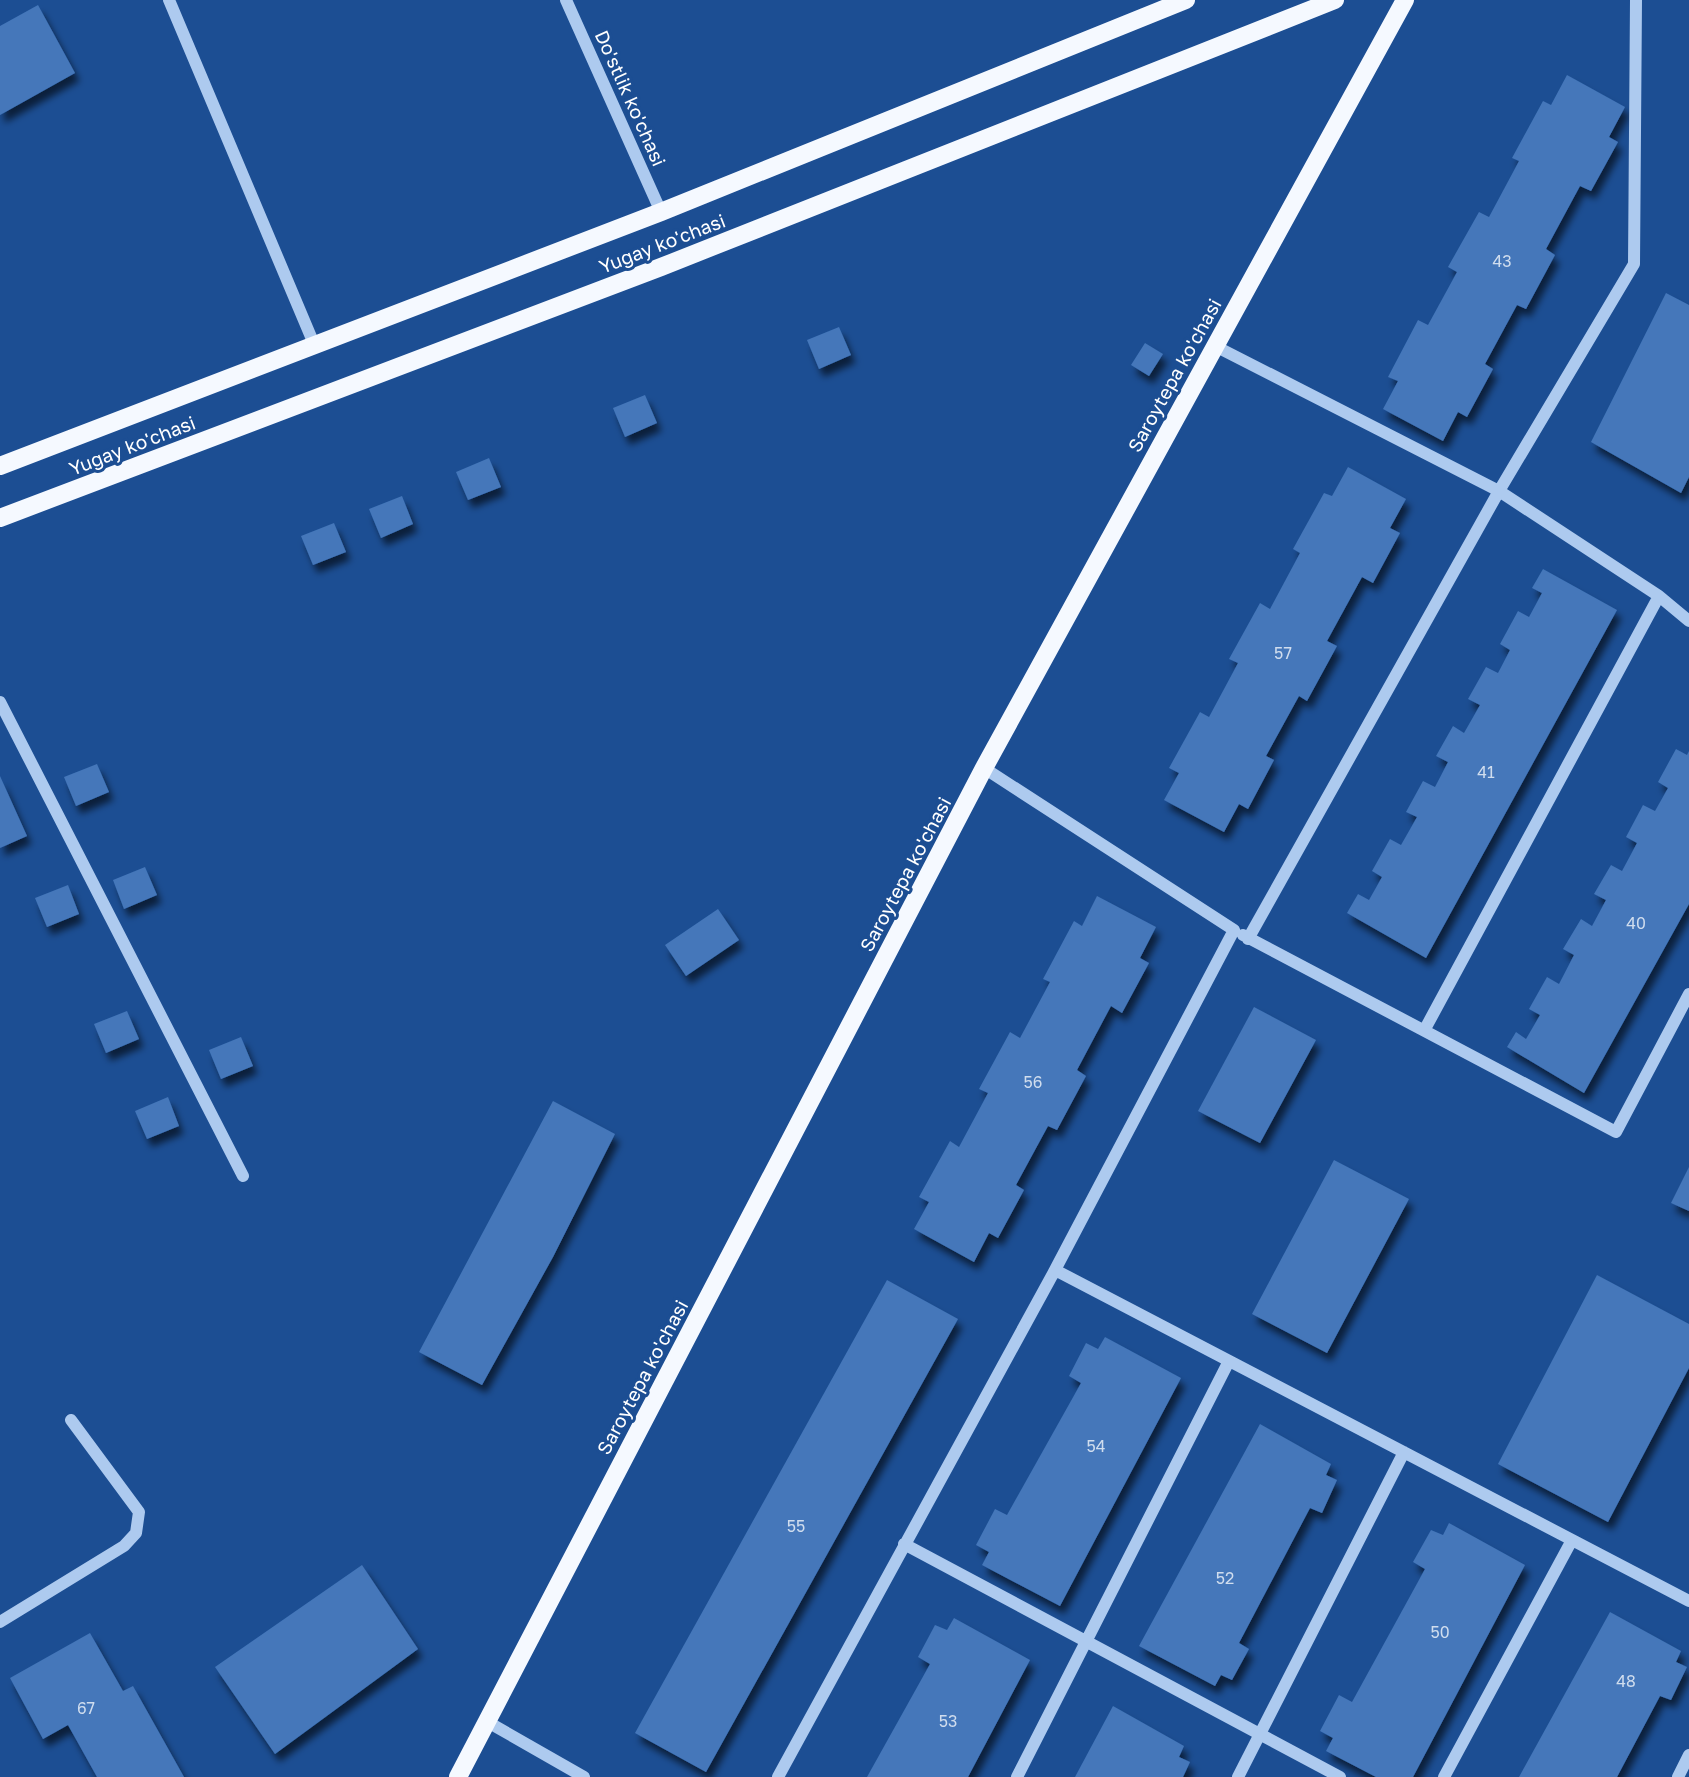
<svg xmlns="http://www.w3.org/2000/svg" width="1689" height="1777" font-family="'Golos Text',sans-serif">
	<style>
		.building { fill: #4477ba; filter: url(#shadow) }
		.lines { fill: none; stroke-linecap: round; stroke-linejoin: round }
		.minor { stroke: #adcaef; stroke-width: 12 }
		.major { stroke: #f5f9ff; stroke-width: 18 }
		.labels { text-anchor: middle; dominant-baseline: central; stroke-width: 6; stroke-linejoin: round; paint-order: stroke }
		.number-label { font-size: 16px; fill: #d0ddee }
		.street-label { font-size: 19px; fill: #fff; stroke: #1c4e93 }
	</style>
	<defs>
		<filter id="shadow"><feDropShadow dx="4.5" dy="8" stdDeviation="3.5" flood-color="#0009"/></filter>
	</defs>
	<rect width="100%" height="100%" fill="#1c4e93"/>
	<!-- building -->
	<path class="building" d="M38,5L75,73L0,115V26Z
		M1567,75L1625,107L1609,137L1618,142L1591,191L1580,186L1546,249L1555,255L1526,309L1517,305L1485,364L1493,369L1467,417L1458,412L1443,441L1383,409L1398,381L1388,377L1418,320L1428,325L1457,272L1448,267L1479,212L1489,217L1519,161L1512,158L1543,101L1551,105Z
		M1666,293L1689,305V477L1681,493L1591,442Z
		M839,327L851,355L819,369L807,340Z
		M1145,343L1163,354L1149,376L1131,365Z
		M645,395L657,423L625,437L613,408Z
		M489,458L501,487L468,500L456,472Z
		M1348,467L1406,499L1390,528L1400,533L1373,583L1362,577L1327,641L1337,646L1307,701L1299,696L1266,756L1274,760L1248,809L1239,804L1224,832L1164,800L1179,773L1169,768L1200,712L1209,717L1238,663L1229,659L1260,603L1270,609L1300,553L1293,549L1324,493L1332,496Z
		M402,496L413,524L381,538L369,509Z
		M334,523L346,552L313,565L301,536Z
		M1543,569L1617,610L1426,958L1347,913L1358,894L1369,900L1382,877L1372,871L1390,839L1401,845L1417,817L1406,812L1423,781L1435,787L1448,762L1436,756L1453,726L1464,733L1480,705L1468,699L1486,667L1498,673L1510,650L1500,644L1518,611L1529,617L1542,593L1532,588Z
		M1676,749L1687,755L1689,751V904L1584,1093L1507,1047L1516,1032L1526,1039L1540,1015L1529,1009L1547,977L1559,984L1574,955L1563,949L1581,919L1592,926L1606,900L1594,894L1611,865L1622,871L1637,843L1626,837L1643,805L1655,811L1668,788L1658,782Z
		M97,764L109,792L76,806L64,777Z
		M0,776L27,836L0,848Z
		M145,867L157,895L124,909L113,880Z
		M68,885L79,914L47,927L35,898Z
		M1097,896L1156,927L1140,958L1149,963L1122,1013L1111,1006L1077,1070L1086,1076L1057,1130L1048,1126L1016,1185L1024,1190L998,1238L989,1233L974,1262L914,1229L929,1202L919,1197L950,1141L959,1147L988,1093L979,1089L1010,1032L1020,1038L1050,982L1043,979L1074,921L1082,926Z
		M718,909L739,940L686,976L665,945Z
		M1254,1007L1316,1040L1260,1143L1198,1111Z
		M127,1011L139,1039L106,1053L94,1024Z
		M241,1037L253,1066L221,1079L209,1050Z
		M168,1097L179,1126L147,1139L135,1111Z
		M553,1101L615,1134L553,1257L482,1385L419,1352Z
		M1334,1160L1409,1199L1327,1353L1252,1314Z
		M1689,1167V1211L1671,1203Z
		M1597,1275L1689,1324V1368L1608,1522L1498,1464Z
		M887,1280L958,1319L706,1772L635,1733Z
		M1105,1337L1181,1378L1060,1606L982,1565L989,1552L976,1545L995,1509L1007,1515L1081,1383L1069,1376L1086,1343L1098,1349Z
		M1260,1424L1331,1464L1326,1475L1337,1480L1322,1513L1310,1508L1239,1643L1249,1649L1232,1680L1221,1675L1215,1686L1139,1646Z
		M1449,1523L1525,1565L1413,1777H1376L1326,1751L1333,1738L1320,1731L1339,1695L1352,1702L1425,1569L1413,1562L1431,1530L1443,1535Z
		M362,1565L418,1649L275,1754L215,1667Z
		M1610,1612L1681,1651L1676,1662L1687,1667L1671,1700L1660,1696L1617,1777H1519Z
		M954,1618L1030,1660L968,1777H867L930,1664L918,1657L935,1625L947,1630Z
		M90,1633L123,1691L133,1686L184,1777H97L68,1725L43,1739L10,1678Z
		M1113,1706L1184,1746L1179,1757L1190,1762L1183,1777H1075Z"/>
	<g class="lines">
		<!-- minor -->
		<path class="minor" d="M169,0L314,344
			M566,0L661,212
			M1636,0L1634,264L1499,491L1659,596L1689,621
			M1213,345L1499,491L1248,939
			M0,702L243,1176
			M1243,935L1616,1132L1689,994
			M1425,1029L1659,596
			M1055,1270L1689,1601
			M904,1544L1340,1777
			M0,1622L124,1546L136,1533L139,1512L71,1420
			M486,1721L584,1777
			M778,1777L1055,1270L1234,930L984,768
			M1017,1777L1229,1361
			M1238,1777L1404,1452
			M1444,1777L1572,1540
			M1678,1777L1689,1755"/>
		<!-- major -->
		<path class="major" d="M0,466L661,212L1186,0
			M0,518L661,267L1335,0
			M458,1777L984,768L1405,0"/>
	</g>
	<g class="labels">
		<!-- number labels -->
		<g class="number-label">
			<text x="1502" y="261">43</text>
			<text x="1283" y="653">57</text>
			<text x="1486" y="772">41</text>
			<text x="1636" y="923">40</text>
			<text x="1033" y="1082">56</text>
			<text x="1096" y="1446">54</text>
			<text x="796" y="1526">55</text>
			<text x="1225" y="1578">52</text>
			<text x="1440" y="1632">50</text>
			<text x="1626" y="1681">48</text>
			<text x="86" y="1708">67</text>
			<text x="948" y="1721">53</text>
		</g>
		<!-- street labels -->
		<g class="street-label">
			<text transform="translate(631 98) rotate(66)">Do'stlik ko'chasi</text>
			<text transform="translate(662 243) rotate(-21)">Yugay ko'chasi</text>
			<text transform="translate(1174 375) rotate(-61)">Saroytepa ko'chasi</text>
			<text transform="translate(132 445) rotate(-21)">Yugay ko'chasi</text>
			<text transform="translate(905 874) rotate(-62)">Saroytepa ko'chasi</text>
			<text transform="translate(642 1377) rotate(-62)">Saroytepa ko'chasi</text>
		</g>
	</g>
</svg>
